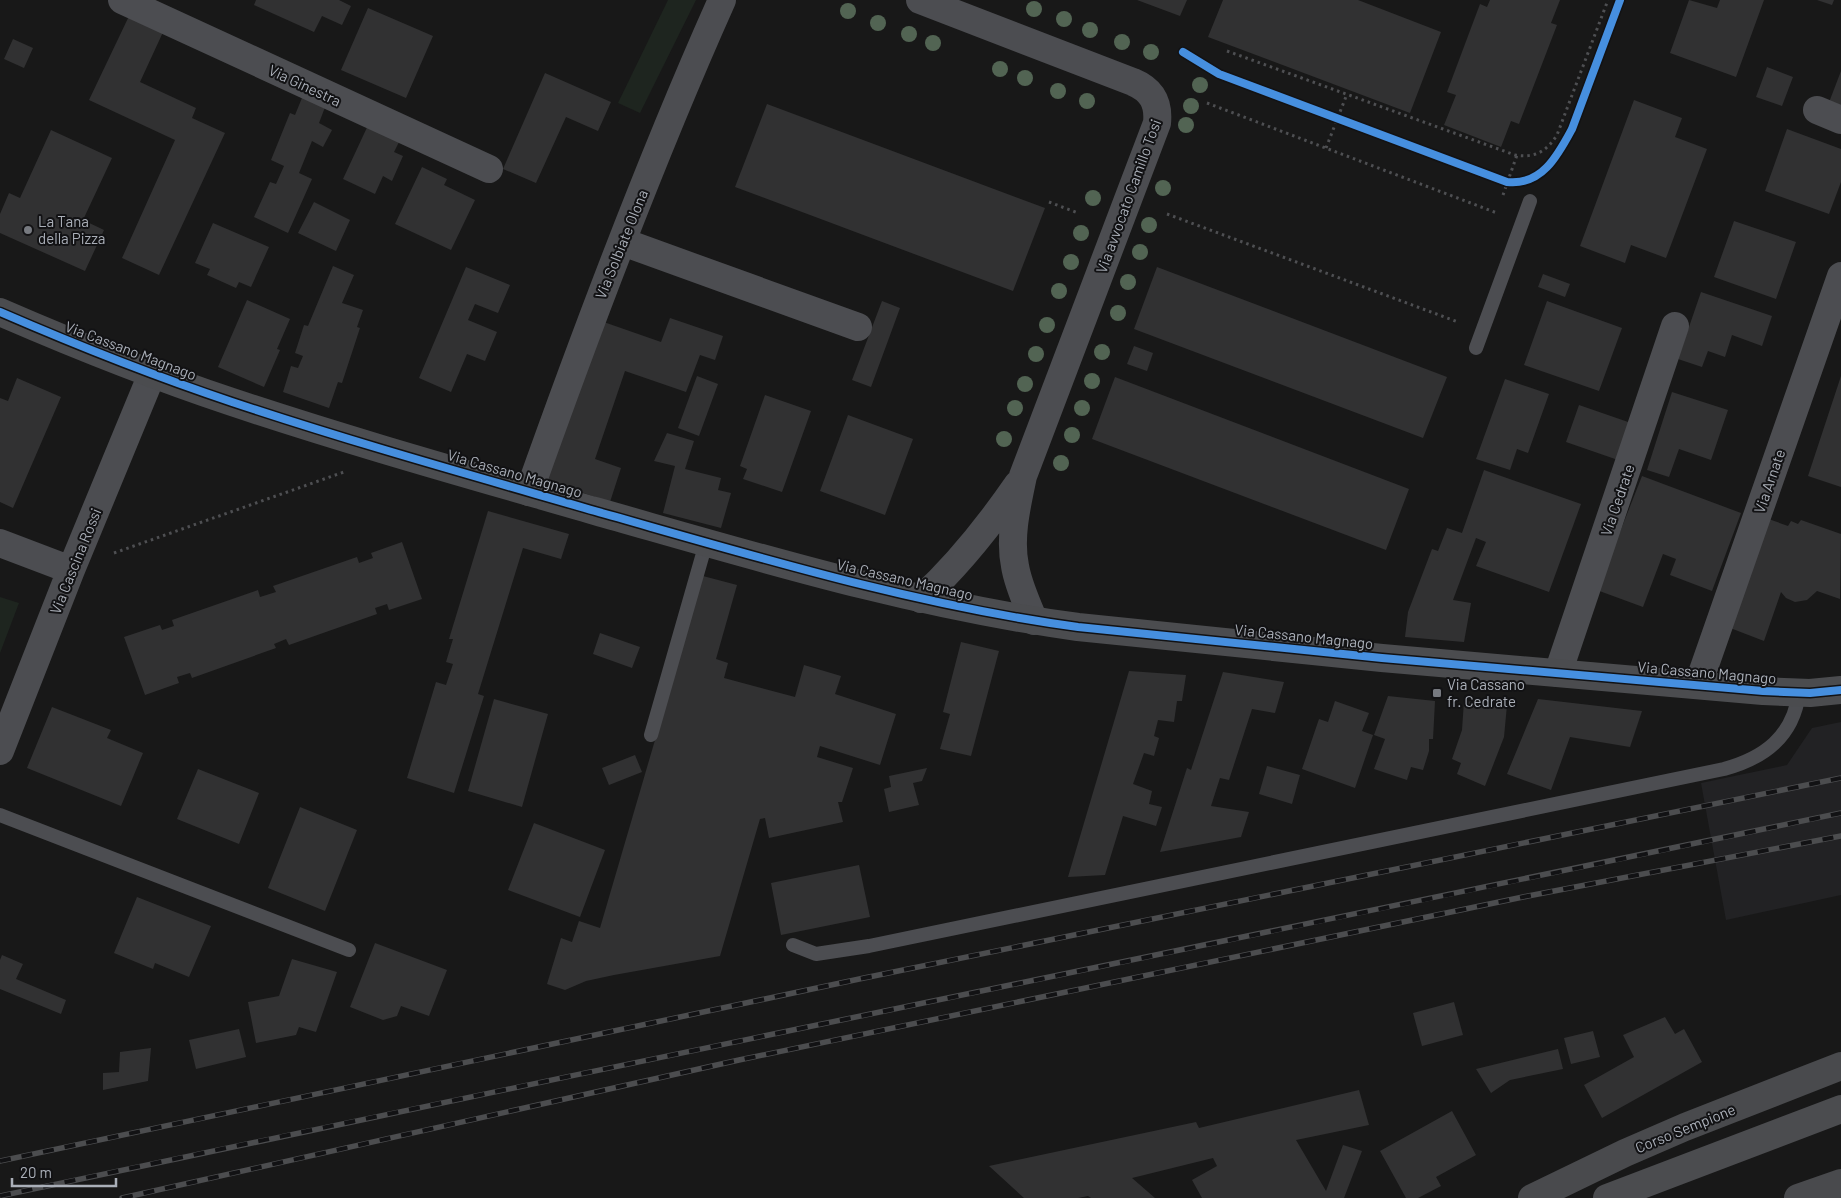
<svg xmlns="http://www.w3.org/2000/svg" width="1841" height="1198" font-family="Barlow,sans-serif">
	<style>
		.built { fill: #222224 }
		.green { fill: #1e251f }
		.building { fill: #313132 }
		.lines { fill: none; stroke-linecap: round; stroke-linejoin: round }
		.path { stroke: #4e4f52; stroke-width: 3; stroke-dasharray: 2.5 4; stroke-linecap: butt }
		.lane { stroke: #4c4d51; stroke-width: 14 }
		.street { stroke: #4c4d51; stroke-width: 28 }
		.secondary { stroke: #4b4c4f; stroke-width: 28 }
		.primary { stroke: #494a4d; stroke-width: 28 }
		.rail-casing { stroke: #4c4d4f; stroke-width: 5.5 }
		.rail { stroke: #121214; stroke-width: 4; stroke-dasharray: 11; stroke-linecap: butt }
		.cycleway-casing { stroke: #121214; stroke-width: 11 }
		.cycleway { stroke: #468fdf; stroke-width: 8 }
		.tree { fill: #526453 }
		.poi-dot { fill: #777a80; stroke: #121214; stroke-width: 2 }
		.labels { text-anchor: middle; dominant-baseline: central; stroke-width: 4; stroke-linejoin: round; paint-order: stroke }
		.street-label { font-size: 15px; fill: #aaafb8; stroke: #121214 }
		.poi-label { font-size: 15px; fill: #aaafb8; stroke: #121214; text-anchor: start }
	</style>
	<rect width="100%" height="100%" fill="#181818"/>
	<!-- built -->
	<path class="built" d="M1841,722V895L1726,920L1701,783L1787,765L1812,728Z"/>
	<!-- green -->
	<path class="green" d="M668,0H696L640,113L618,103Z
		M0,597L19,603L0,653Z"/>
	<!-- building -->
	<path class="building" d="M256,0H339L351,6L342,25L322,16L314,32L254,5Z
		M1137,0H1187L1180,16Z
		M1223,0H1358L1441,32L1410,113L1208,37Z
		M1490,0H1560L1551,23L1557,25L1519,124L1511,121L1501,147L1444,125L1456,95L1447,92L1480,4L1487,7Z
		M1689,0L1717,8L1720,0H1764L1736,77L1670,53Z
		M1817,0H1834L1832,5Z
		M368,8L433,36L406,98L341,70Z
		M130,14L164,30L140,82L196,108L192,118L225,133L159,275L122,258L175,140L89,100Z
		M13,39L33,48L24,68L4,59Z
		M1767,67L1793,77L1782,106L1756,97Z
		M1841,71V111L1828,105Z
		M545,73L611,102L598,131L566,117L536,183L503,169Z
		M304,93L327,102L319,123L332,130L323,147L312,141L299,173L312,179L288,233L254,217L270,182L276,184L284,166L271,160L290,113L295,115Z
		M1634,100L1682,118L1675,137L1707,149L1666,258L1631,245L1625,263L1580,246Z
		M767,104L1045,208L1013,291L735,187Z
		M370,121L402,136L394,152L403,156L392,181L383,176L375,194L343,179Z
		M1787,129L1841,149V182L1829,214L1765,191Z
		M51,130L112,158L83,220L104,230L85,271L0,233V214L9,193L20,198Z
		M422,167L447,179L444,185L475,200L451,250L395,224Z
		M314,202L350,220L336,251L298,233Z
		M1734,221L1796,242L1776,299L1714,277Z
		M213,223L269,247L251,287L239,282L236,288L207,275L210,269L195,263Z
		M333,266L354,275L342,303L363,310L357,327L360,328L342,383L338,382L329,408L283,392L291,366L298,368L303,356L295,353L304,325L308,326Z
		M466,267L510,285L498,313L475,304L468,320L497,332L485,361L467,354L451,392L419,378Z
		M1157,267L1447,377L1423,438L1134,329Z
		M1543,274L1570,284L1565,297L1538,287Z
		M1701,292L1772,316L1762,346L1732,335L1725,357L1708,351L1702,367L1678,359Z
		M247,300L290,319L277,349L280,350L264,387L218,367Z
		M882,301L900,308L871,387L852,380Z
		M1547,301L1622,328L1599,391L1524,365Z
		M670,318L723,336L715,360L700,355L686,392L625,371L595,459L621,468L610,502L542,479L598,320L661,342Z
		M1134,346L1153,353L1147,371L1127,364Z
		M697,376L718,384L699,436L678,428Z
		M1841,376V487L1808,476Z
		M1115,377L1409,489L1386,550L1092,439Z
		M17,378L61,397L13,508L0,502V398L8,401Z
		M1505,379L1549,394L1528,453L1517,449L1510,470L1476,459Z
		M1672,392L1728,410L1711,460L1679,449L1669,477L1647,470Z
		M765,395L811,411L782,492L743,479L747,469L740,466Z
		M1579,405L1631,423L1618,460L1566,442Z
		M848,415L913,439L885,515L820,491Z
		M667,433L694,441L685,469L721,478L718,490L731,493L721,528L663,513L675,466L654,461Z
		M1484,470L1581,504L1549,592L1476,566L1486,542L1476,538L1453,600L1471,603L1464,642L1405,637L1408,612L1432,549L1438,551L1447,528L1462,533Z
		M1642,476L1741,513L1712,591L1670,575L1676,559L1663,554L1643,607L1594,589L1617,530L1620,532Z
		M488,511L569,534L561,559L523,548L478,694L484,696L454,793L407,778L436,682L446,685L453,664L446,662L453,639H449Z
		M1763,517L1788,526L1791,521L1798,524L1801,520L1841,534L1840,599L1817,591L1807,600L1795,602L1786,598L1781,592L1764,641L1725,626Z
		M402,542L422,599L389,610L387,604L375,608L377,614L289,645L286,639L274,644L276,648L192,678L190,673L177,677L179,683L145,695L124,637L160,625L162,630L174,626L172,620L258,590L260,597L276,592L273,586L357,557L359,563L373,558L371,553Z
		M703,576L737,585L716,659L728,663L724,678L795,697L804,665L841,676L835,694L896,714L880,765L820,746L817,757L853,768L842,802H838L843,822L769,838L765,818L760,819L720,956L614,975L586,981L565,990L547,984L561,938L572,942L579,921L600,928Z
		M600,633L640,647L632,668L593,654Z
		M961,642L999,651L971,756L940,749L950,714L943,712Z
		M1129,671L1186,675L1182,701H1177L1174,722L1158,720L1154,736L1159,738L1154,756L1144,753L1133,784L1152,791L1149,804L1162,807L1156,826L1123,816L1105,875L1068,877Z
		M1223,672L1284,682L1275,713L1252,709L1229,780L1220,778L1211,806L1249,812L1241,837L1160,852L1187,768L1191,770Z
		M1388,696L1435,701L1433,739H1429V751L1423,770L1411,767L1407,780L1374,769L1385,739L1374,735Z
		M494,699L548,714L522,807L468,791Z
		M1538,699L1642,711L1630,747L1570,737L1551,790L1507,774Z
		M1335,701L1369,713L1362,731L1373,735L1355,788L1302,769L1319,719L1328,722Z
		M1464,701L1507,705L1504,737L1485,786L1457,774L1461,763L1452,759L1462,730Z
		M52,707L111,730L107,738L143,753L121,806L27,768Z
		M635,755L642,772L609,785L602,768Z
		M1267,766L1300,775L1292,804L1259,794Z
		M927,768L922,781L913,783L919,805L889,812L884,789L891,787L889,776Z
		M198,769L259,793L239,844L177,819Z
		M300,807L357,830L325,911L268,888Z
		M534,823L605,850L580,917L508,890Z
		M859,865L870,917L781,935L771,883Z
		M137,897L211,926L189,977L155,963L153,969L114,953Z
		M375,943L447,970L429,1016L401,1006L397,1016L383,1020L350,1007Z
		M2,955L23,964L16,979L66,1000L61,1014L0,989V960Z
		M292,959L337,972L316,1032L299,1027L296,1035L256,1043L248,1002L279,996Z
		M1454,1002L1463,1035L1422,1046L1413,1013Z
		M1665,1017L1675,1034L1684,1029L1702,1062L1602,1118L1584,1085L1634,1057L1623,1035Z
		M239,1029L246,1057L196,1069L189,1040Z
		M1593,1031L1600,1057L1571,1064L1564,1038Z
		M151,1048L148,1081L103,1090V1073L119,1072L120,1052Z
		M1558,1049L1563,1069L1510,1080L1491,1093L1476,1069Z
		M1359,1090L1369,1125L1296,1140L1326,1191L1343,1145L1362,1151L1344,1198H1202L1192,1180L1217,1166L1213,1158L1132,1178L1155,1198H1091L1088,1196L1078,1198H1024L989,1166L1196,1122L1199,1128Z
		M1452,1111L1476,1155L1436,1177L1441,1186L1418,1198H1406L1380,1151Z"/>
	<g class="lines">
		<!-- path -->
		<path class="path" d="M1227,51L1515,155C1535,158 1546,152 1557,135L1608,0
			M1207,103L1497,213
			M1326,148L1347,94
			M1503,195L1517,155
			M1049,202L1078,213
			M1167,214L1458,322
			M114,553L344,472"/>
		<!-- lane -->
		<path class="lane" d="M1476,348L1530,201
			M651,735L706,543
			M0,815L349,950
			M793,945L816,954L869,946L1724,769C1764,758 1793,737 1799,693"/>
		<!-- street -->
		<path class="street" d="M122,0L489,169
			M920,0L1133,82C1152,90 1159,103 1157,123L1023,476C1017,505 1009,537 1015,566C1018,585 1027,603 1034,621
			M1817,110L1841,120
			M623,242L858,327
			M529,492C588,326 650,161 722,0
			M0,543L71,570
			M921,599C958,565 989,526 1018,484
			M1558,673L1675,326
			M1698,685L1841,276
			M0,751L71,570L152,374"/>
		<!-- secondary -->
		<path class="secondary" d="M0,312C76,345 154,376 232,402C352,442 474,476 595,511C754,556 914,605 1078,627L1382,658L1763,691L1810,693L1841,690
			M1607,1198L1841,1109"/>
		<!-- primary -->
		<path class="primary" d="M1532,1198L1625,1153L1685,1127L1841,1066
			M1798,1198L1841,1183"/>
		<!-- rail casing -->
		<g class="rail-casing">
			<path id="rail" d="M0,1161L864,978L1841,778
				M0,1196C613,1065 1228,942 1841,813
				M122,1198L739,1060L1528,896L1841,836"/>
		</g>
		<!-- rail -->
		<use href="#rail" class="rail"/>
		<!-- cycleway casing -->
		<g class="cycleway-casing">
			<path id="cycleway" d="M1183,52L1219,74L1507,182C1542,186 1558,155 1572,129L1620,0
				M0,312C76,345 154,376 232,402C352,442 474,476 595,511C754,556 914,605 1078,627L1382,658L1763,691L1810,693L1841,690"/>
		</g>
		<!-- cycleway -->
		<use href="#cycleway" class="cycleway"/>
	</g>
	<!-- trees -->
	<g class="tree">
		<circle cx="1034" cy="9" r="8"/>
		<circle cx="848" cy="11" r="8"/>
		<circle cx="1064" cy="19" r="8"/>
		<circle cx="878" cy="23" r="8"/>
		<circle cx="1090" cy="30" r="8"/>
		<circle cx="909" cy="34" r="8"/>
		<circle cx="1122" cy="42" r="8"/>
		<circle cx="933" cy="43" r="8"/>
		<circle cx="1151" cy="52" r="8"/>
		<circle cx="1000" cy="69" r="8"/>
		<circle cx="1025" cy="78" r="8"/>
		<circle cx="1200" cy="85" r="8"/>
		<circle cx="1058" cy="91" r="8"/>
		<circle cx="1087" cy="101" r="8"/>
		<circle cx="1191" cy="106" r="8"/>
		<circle cx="1186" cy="125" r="8"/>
		<circle cx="1163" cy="188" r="8"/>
		<circle cx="1093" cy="198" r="8"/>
		<circle cx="1149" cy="225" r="8"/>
		<circle cx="1081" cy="233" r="8"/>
		<circle cx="1140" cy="252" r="8"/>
		<circle cx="1071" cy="262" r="8"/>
		<circle cx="1128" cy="282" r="8"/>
		<circle cx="1059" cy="291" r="8"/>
		<circle cx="1118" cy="313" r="8"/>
		<circle cx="1047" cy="325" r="8"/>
		<circle cx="1102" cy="352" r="8"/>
		<circle cx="1036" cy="354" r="8"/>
		<circle cx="1092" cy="381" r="8"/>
		<circle cx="1025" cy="384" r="8"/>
		<circle cx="1015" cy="408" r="8"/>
		<circle cx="1082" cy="408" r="8"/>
		<circle cx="1072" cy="435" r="8"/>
		<circle cx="1004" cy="439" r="8"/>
		<circle cx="1061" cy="463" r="8"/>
	</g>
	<!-- markers -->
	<g class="poi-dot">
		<circle cx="28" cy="230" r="5"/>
		<rect x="1432" y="688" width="10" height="10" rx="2.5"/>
	</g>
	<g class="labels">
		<!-- street labels -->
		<g class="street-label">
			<text transform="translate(305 85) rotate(25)">Via Ginestra</text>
			<text transform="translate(1128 196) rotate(-70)">Via avvocato Camillo Tosi</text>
			<text transform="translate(621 244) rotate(-68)">Via Solbiate Olona</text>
			<text transform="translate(131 350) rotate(21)">Via Cassano Magnago</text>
			<text transform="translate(515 473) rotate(16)">Via Cassano Magnago</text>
			<text transform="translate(1769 481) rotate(-71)">Via Arnate</text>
			<text transform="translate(1617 500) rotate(-71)">Via Cedrate</text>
			<text transform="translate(75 561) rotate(-68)">Via Cascina Rossi</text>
			<text transform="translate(905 579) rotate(13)">Via Cassano Magnago</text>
			<text transform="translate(1304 636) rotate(6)">Via Cassano Magnago</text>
			<text transform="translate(1707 672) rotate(5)">Via Cassano Magnago</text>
			<text transform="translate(1685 1128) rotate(-22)">Corso Sempione</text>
		</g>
		<!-- poi labels -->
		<g class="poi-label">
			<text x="38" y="221">La Tana<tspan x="38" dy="17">della Pizza</tspan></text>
			<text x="1447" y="684">Via Cassano<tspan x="1447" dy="17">fr. Cedrate</tspan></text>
		</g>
	</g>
	<!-- scale -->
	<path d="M12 1178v8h104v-8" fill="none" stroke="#aaafb8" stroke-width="2.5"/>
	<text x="20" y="1178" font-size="15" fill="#aaafb8" stroke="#121214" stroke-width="4" paint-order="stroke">20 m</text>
</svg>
